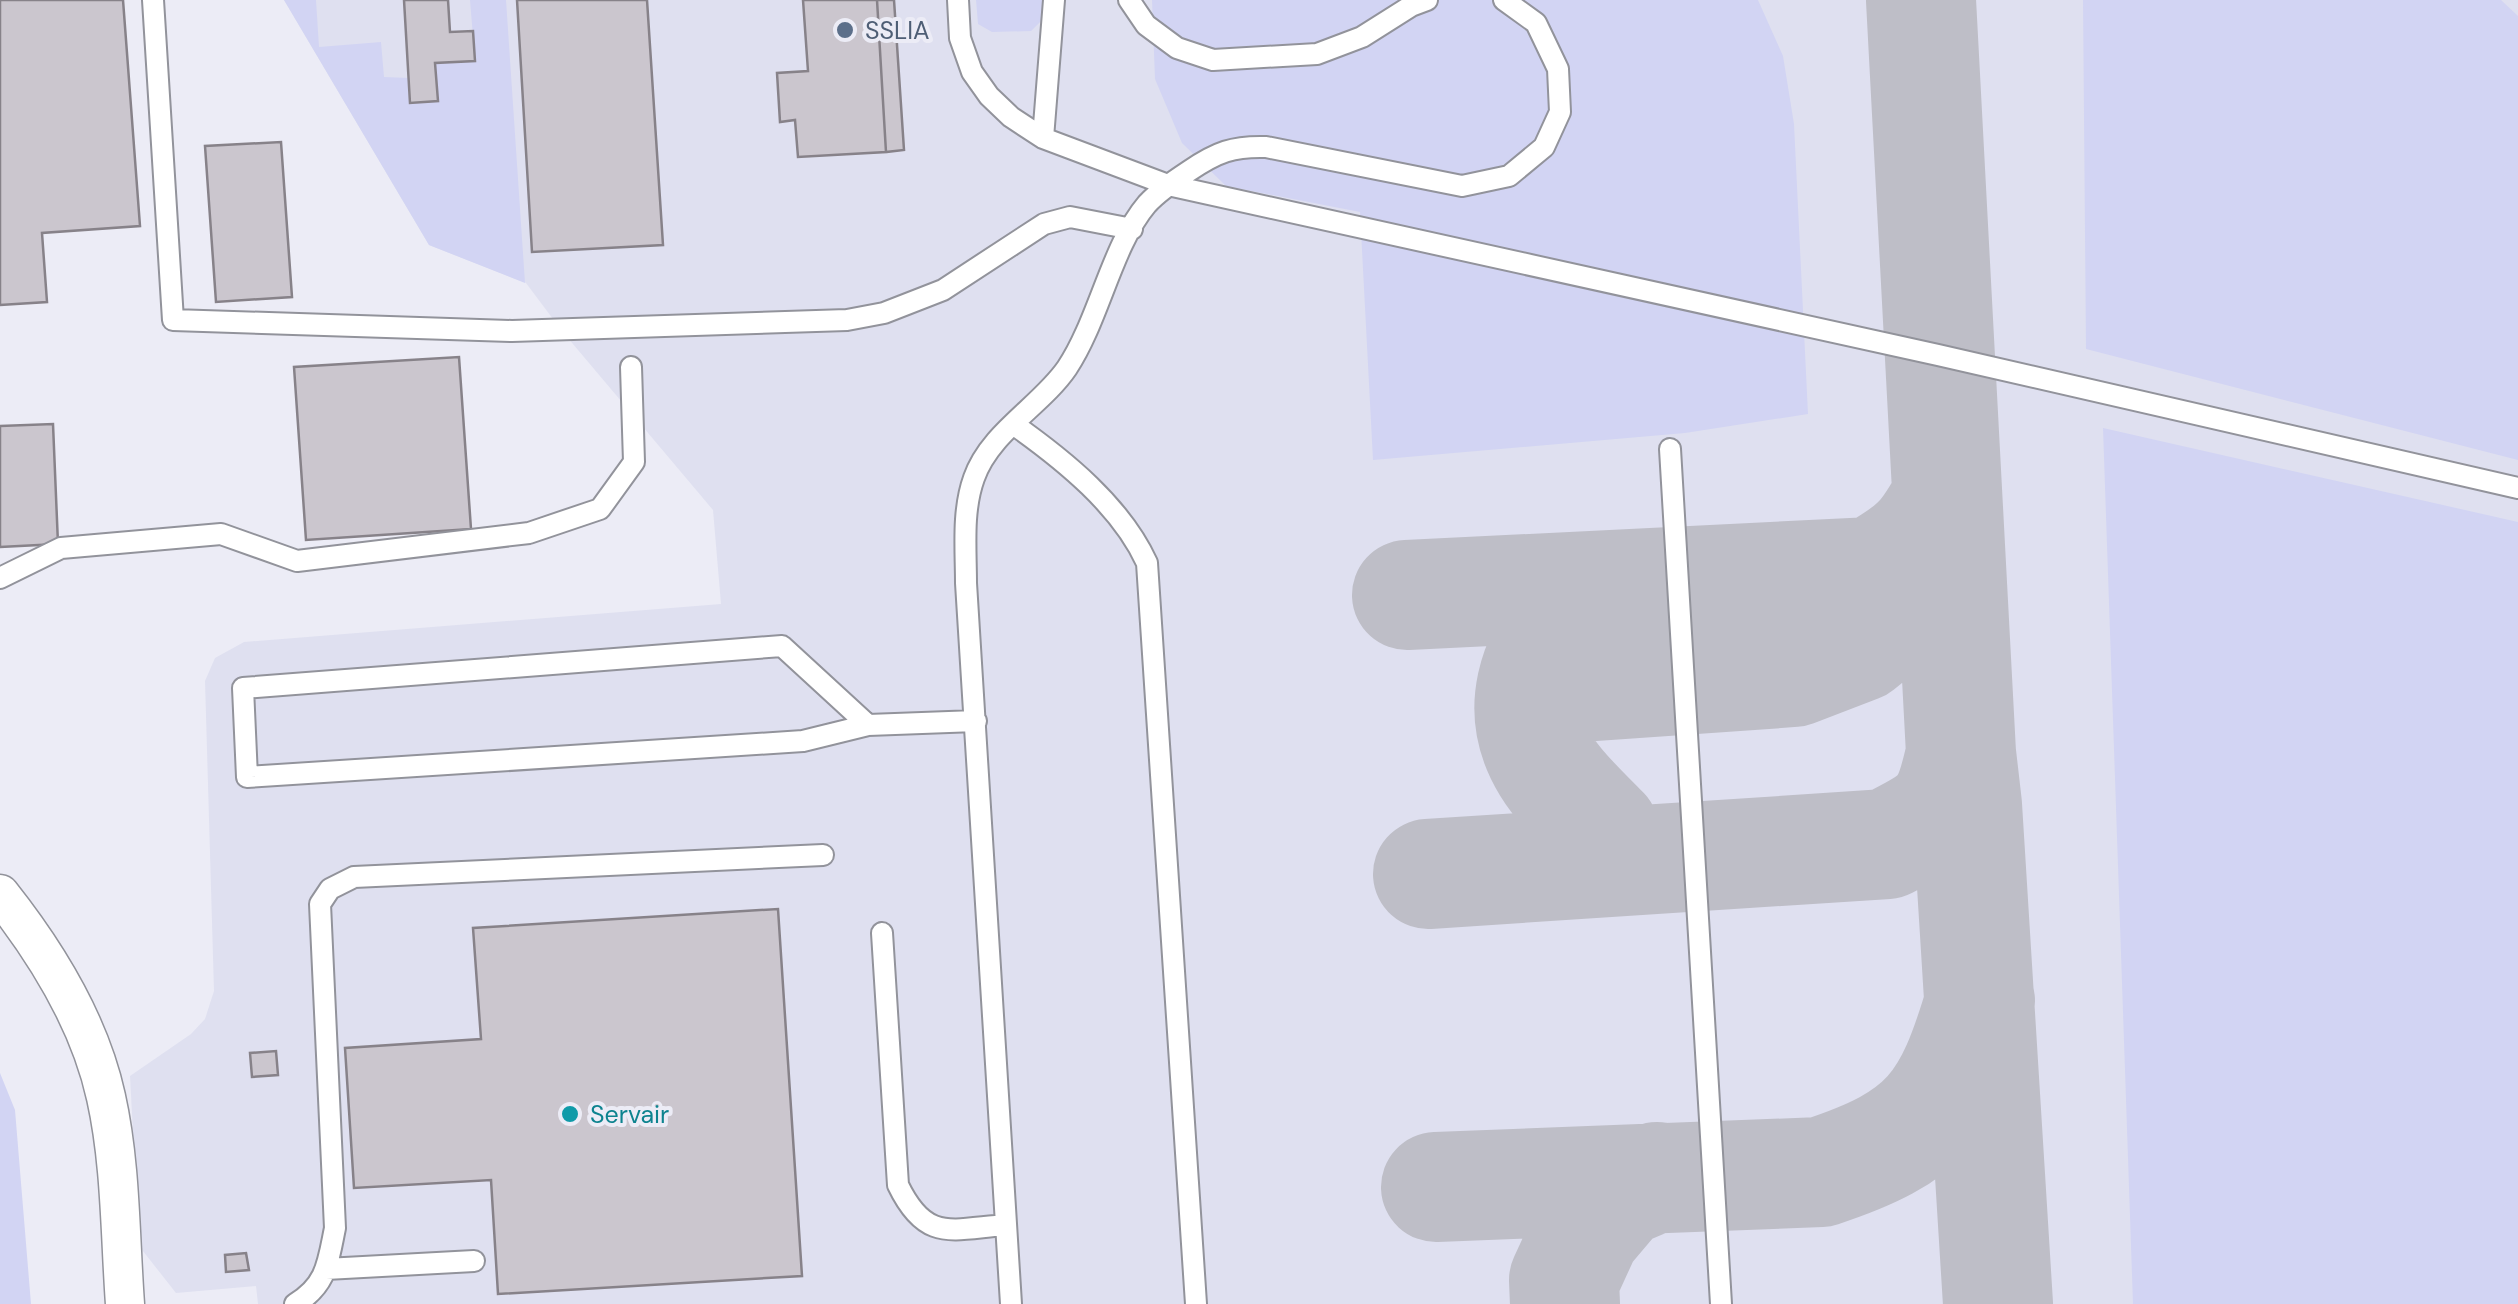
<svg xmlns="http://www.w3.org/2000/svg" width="2518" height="1304" font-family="'DM Sans',sans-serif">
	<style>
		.built { fill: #dfe0f0 }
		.green { fill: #d2d4f3 }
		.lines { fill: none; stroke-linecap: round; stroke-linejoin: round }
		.taxiway { stroke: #bebec7; stroke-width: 110 }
		.building { fill: #cbc6ce; stroke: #878289; stroke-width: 2.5 }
		.lane-casing { stroke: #92939b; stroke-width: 24 }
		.street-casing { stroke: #92939b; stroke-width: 41 }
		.lane { stroke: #fff; stroke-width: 20 }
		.street { stroke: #fff; stroke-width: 38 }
		.service-dot { fill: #5c6f8a; stroke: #ececf6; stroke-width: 4 }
		.culture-dot { fill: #0f9aa8; stroke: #ececf6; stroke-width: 4 }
		.labels { text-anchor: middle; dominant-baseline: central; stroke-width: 8; stroke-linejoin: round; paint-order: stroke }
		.service-label { font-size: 25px; fill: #4e5e75; stroke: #ececf6; text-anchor: start }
		.culture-label { font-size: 25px; fill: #0d838f; stroke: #ececf6; text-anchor: start }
	</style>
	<rect width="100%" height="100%" fill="#ececf6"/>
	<!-- built -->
	<path class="built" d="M284,0H2518V1304H258L256,1286L176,1293L139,1246L130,1076L191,1034L205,1019L214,991L205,681L215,658L244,642L721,604L713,510L562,331L526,283L429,245Z"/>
	<!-- green -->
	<path class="green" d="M284,0H316L319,47L381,42L384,77L409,78L411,103L437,101L435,63L475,61L470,0H506L525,283L429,245Z
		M976,0H1046L1045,17L1031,31L992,32L978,24Z
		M1152,0H1758L1783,56L1794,124L1808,414L1685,433L1373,460L1360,212L1226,186L1182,143L1155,79Z
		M2083,0H2501L2518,16V460L2086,349Z
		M2103,428L2518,522V1304H2133Z
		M0,1073L15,1110L31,1304H0Z"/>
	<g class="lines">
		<!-- taxiway -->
		<path class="taxiway" d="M1921,0L1961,753L1967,805L1998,1304
			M1407,595L1873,572C1915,547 1923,540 1947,497L1928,566L1891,621L1859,647L1794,672L1582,687
			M1573,612C1532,656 1513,711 1547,767C1561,790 1585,811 1604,831
			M1428,874L1887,844C1941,816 1947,815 1961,753
			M1436,1187L1821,1172C1927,1137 1949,1106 1980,1001
			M1565,1304L1564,1280L1586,1232L1619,1193L1657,1177"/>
	</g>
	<!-- building -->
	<path class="building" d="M0,0H123L140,226L42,233L47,302L0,305Z
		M404,0H448L450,32L473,31L475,61L435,63L438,101L410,103Z
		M517,0H647L663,245L532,252Z
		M803,0H877L886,152L798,157L795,120L780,122L777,73L808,71Z
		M877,0H894L904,150L886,152Z
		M281,142L292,297L216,302L205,146Z
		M459,357L471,529L306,540L294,367Z
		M53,424L58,544L0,547V426Z
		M778,909L802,1276L498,1294L491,1180L354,1188L345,1048L481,1039L473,928Z
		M276,1051L278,1075L252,1077L250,1053Z
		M246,1253L249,1270L226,1272L225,1255Z"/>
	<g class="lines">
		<!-- lane casing -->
		<g class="lane-casing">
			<path id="lane" d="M153,0L173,320L512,331L847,320L884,313L943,290L1044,224L1070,217L1132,229
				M958,0L960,38L972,72L989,96L1011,117L1043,138L1168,185L1938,355L2518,488
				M1129,0L1146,25L1177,48L1213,60L1317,54L1362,37L1411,6L1427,0
				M1043,138L1054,0
				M1013,424C1064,460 1121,506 1147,563L1196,1304
				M1670,449L1721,1304
				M0,578L61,548L221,534L297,561L529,533L600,509L634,462L631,367
				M868,725L803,741L247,777L243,688L782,646L868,725L976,721
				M882,933L898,1185C926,1243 951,1229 1006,1225
				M326,1269L474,1261
				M295,1304C327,1285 328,1262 335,1228L320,904L330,889L354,877L823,855
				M1011,1304L966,583C966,549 962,511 974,478C990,432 1041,406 1067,368C1099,320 1112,245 1147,204C1159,191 1174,181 1189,171C1217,152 1233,146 1266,147L1462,186L1509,176L1544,147L1560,112L1558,69L1536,23L1504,0"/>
		</g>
		<!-- street casing -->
		<g class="street-casing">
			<path id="street" d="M0,894C46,952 90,1024 106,1097C121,1164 120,1236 125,1304"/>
		</g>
		<!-- lane -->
		<use href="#lane" class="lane"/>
		<!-- street -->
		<use href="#street" class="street"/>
	</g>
	<!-- markers -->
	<circle class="service-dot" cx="845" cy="30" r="10"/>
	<circle class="culture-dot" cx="570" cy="1114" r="10"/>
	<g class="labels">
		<!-- service labels -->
		<g class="service-label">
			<text x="865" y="30">SSLIA</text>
		</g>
		<!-- culture labels -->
		<g class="culture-label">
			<text x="590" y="1114">Servair</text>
		</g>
	</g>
</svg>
